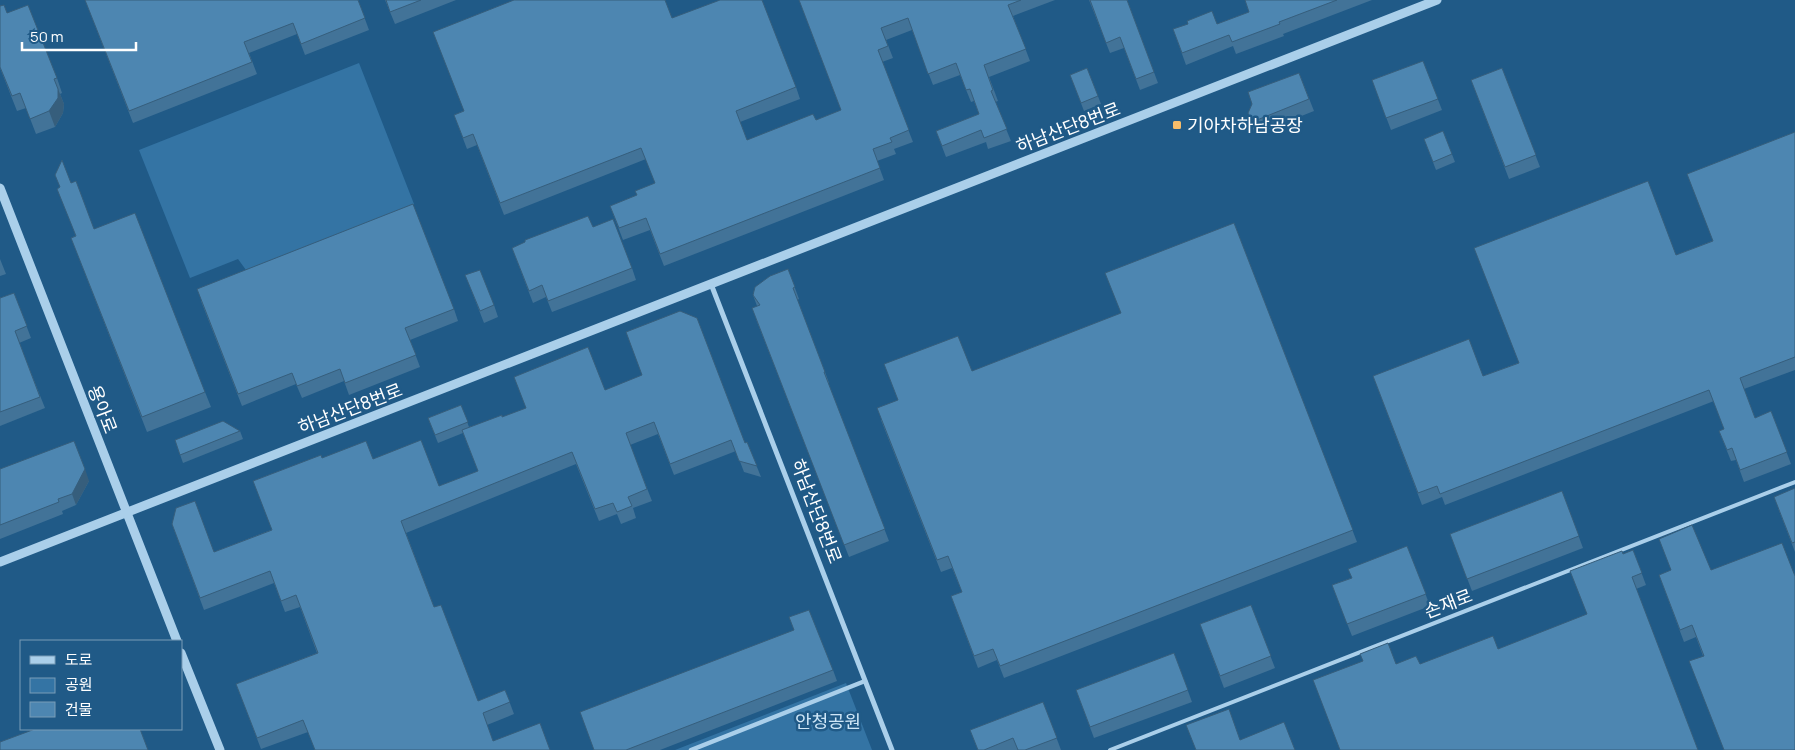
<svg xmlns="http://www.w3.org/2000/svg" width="1795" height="750" font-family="Manrope,'Noto Sans KR',sans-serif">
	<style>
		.green { fill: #3474a4 }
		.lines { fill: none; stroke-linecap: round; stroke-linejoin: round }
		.service { stroke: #aacfea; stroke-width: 4 }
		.pedestrian { stroke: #aacfea; stroke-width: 4.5 }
		.minor { stroke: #aacfea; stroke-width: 5 }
		.tertiary { stroke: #aacfea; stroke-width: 9 }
		.wall { fill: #427398 }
		.shaded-wall { fill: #365e7c }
		.building { fill: #4d86b1; stroke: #365e7c }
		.poi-dot { fill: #f7bd6a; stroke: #205a87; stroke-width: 2 }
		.labels { text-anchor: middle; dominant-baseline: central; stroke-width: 5; stroke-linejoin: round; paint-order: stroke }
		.poi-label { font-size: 18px; fill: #fff; stroke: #205a87; text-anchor: start }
		.street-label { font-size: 18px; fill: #fff; stroke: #205a87 }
		.park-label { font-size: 18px; fill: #cee6f7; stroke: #205a87 }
	</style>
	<rect width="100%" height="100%" fill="#205a87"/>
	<!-- green -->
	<path class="green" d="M359,63L414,204L246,270L238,259L190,278L139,150Z
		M846,683L872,750H675Z"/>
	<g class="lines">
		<!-- service -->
		<path class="service" d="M1110,750L1795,482"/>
		<!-- pedestrian -->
		<path class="pedestrian" d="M691,750L865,681"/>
		<!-- minor -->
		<path class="minor" d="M711,284L892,750"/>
		<!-- tertiary -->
		<path class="tertiary" d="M0,188L177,641
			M0,562L1437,0
			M181,653L220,750"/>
	</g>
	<!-- wall -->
	<path class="wall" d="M85,0H358L369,30L305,55L297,34L249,53L257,74L133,123Z
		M385,0H456L395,24Z
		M799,0H1055L1013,16L1030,61L989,77L998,101L995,102L1011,141L988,149L986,142L946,157L936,131L979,114L974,101L971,102L960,75L933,85L912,30L886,40L893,58L882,62L913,142L894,149L896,154L877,161L884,180L664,266L650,230L623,240L610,206L637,195L655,183L646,159L504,215L477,145L467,149L454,115L672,18L796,87L800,99L740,122L747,140L816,120L841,110Z
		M1089,0H1127L1158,83L1140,90L1124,48L1110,53Z
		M1245,0H1372L1283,34L1284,36L1236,54L1233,46L1186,65L1173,29L1217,24L1249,12Z
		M0,6L7,13L57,78L62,93L60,94L64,104L63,113L55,127L36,134L26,108L17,111L0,68Z
		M1423,61L1442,110L1391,130L1372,80Z
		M1087,68L1101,104L1084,111L1070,75Z
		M1502,68L1540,167L1509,179L1471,80Z
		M1299,73L1314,111L1261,132L1254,131L1248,113Z
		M1443,131L1455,162L1436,170L1424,139Z
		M1795,132V370L1744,389L1755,418L1771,411L1791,464L1744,482L1736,460L1731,461L1719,431L1724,429L1714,401L1445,505L1442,497L1422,505L1373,376H1483L1518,363L1676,255L1712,241Z
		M71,183L94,229L205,392L211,407L147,432L71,238L75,236Z
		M1234,223L1357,542L1004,678L997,660L978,668L951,596L962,592L952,568L941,572L881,420L898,400L1120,314Z
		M593,227L632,268L636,280L552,312L546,297L533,303L512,248Z
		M0,259L6,274L0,276Z
		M788,269L799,299L797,300L825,372L829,383L828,384L889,541L849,557L756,319L757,306L753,295Z
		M470,287L494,305L498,317L484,323Z
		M14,293L31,338L19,343L45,408L0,426V298Z
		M201,301L454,309L458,321L410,340L420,367L349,395L344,381L302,398L296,384L242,406Z
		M605,390L745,443L747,442L761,477L744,472L736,451L674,475L658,434L630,445L652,501L633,508L636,518L621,524L617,514L599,521L576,464L406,533L434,607L478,701L505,690L514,714L487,725L493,741L550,750L308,732L261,749L236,684L317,653L300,607L285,612L274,583L204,610L172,524L214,552L271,530L322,458L373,459L439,486L478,471L463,433L438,443L428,418L461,405L469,427L502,417Z
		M240,431L243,439L183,463L175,440Z
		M0,469L89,481L76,505L62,511L63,514L0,539Z
		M1795,488V552L1778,508Z
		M1562,491L1583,548L1472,591L1450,534Z
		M1407,546L1430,606L1352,636L1332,585L1351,578Z
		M1633,550L1646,585L1636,589L1698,750L1396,664H1420L1498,649L1587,615L1623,554Z
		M1711,570L1703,656L1696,637L1684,642L1659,575Z
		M1251,605L1275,668L1224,688L1200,624Z
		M1174,653L1192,702L1094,738L1076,690Z
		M833,670L837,681L660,750H594Z
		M1043,702L1061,750H978Z"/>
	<!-- shaded-wall -->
	<path class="shaded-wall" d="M58,89L64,104L63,113L55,127L49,111Z
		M85,469L89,481L76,505L72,494Z"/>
	<!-- building -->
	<path class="building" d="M85,0H358L365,18L301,44L293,23L244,42L252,62L129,111Z
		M386,0H421L390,12Z
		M514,0H665L672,18L720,0H762L796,87L736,111L747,140L813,114L816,120L841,110L799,0H1021L1008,5L1026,49L984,65L993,90L991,91L1007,129L984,138L981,130L942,146L936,131L979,114L970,89L966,90L956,63L928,74L908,18L881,28L888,46L878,50L909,130L890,138L892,142L873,149L880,168L660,254L646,218L619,228L610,206L637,195L635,191L655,183L641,148L500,203L473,134L463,138L454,115L464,111L433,32Z
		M1090,0H1127L1154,72L1136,79L1120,37L1106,43Z
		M1245,0H1337L1279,22L1280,24L1232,42L1229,35L1182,53L1173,29L1188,24L1187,21L1212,11L1217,24L1249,12Z
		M4,5L7,13L28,5L57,78L54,79L58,89V98L49,111L30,119L20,93L12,96L0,67V6Z
		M1423,61L1438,99L1386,118L1372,80Z
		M1087,68L1098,96L1081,103L1070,75Z
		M1502,68L1536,155L1505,167L1471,80Z
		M1299,73L1309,99L1257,120L1250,119L1248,113L1252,104L1248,92Z
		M1443,131L1452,154L1433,162L1424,139Z
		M1795,132V357L1740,378L1755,418L1771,411L1787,452L1740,470L1732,448L1727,450L1719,431L1724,429L1709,390L1440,494L1437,486L1418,493L1373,376L1469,339L1483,376L1519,363L1474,248L1648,181L1676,255L1713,241L1687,174Z
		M62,160L71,183L76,181L94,229L135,213L205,392L142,417L71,238L76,236L57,189L60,187L55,175Z
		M413,204L454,309L405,328L416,355L345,383L340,369L297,386L292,373L238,394L197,289Z
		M588,216L593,227L613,219L632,268L548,301L542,285L529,291L512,248L525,242V240Z
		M1234,223L1353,530L1000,666L993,649L974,656L951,596L962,592L948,556L937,560L877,408L898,400L884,364L958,336L972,371L1121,313L1105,273Z
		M788,269L795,287L793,288L825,372H824L885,529L844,545L752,308L760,305L753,295L755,287L770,276Z
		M480,270L494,305L480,311L465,275Z
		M14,293L27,326L15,331L40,397L0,412V298Z
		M680,311L697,318L745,443L747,442L757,466L739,461L731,440L670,464L654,422L626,433L647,489L628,497L632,506L617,512L613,503L595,509L572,452L401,521L434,607L441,605L478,701L505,690L510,702L483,713L493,741L540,723L550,750H315L303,720L257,738L236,684L318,653L296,595L281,601L270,571L200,598L172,524L176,508L195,501L214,552L272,530L253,481L321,455L322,458L366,441L373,459L421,440L439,486L478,471L462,430L502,415V417L526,408L514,377L588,347L605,390L642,375L626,332Z
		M461,405L468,422L435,435L428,418Z
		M223,421L240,431L180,455L175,440Z
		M74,441L85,469L72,494L58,499L59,502L0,525V469Z
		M1795,488V542L1792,543L1774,497Z
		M1562,491L1579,536L1467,579L1450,534Z
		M1692,525L1711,570L1782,543L1795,576V750H1724L1689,661L1704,656L1692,625L1680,630L1659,575L1671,570L1659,539Z
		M1407,546L1426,594L1347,624L1332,585L1352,578L1348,569Z
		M1633,550L1642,573L1632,577L1698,750H1340L1313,680L1363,661L1360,654L1388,643L1396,664L1416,656L1420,664L1493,636L1498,649L1587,614L1570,571L1622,551L1623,554Z
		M1251,605L1271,656L1220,676L1200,624Z
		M809,610L833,670L626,750H594L580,712L794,630L789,617Z
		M1174,653L1188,690L1090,727L1076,690Z
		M1043,702L1057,738L1025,750H1018L1013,738L984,750H978L970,730Z
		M1229,709L1240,740L1284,722L1295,750H1196L1186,725Z
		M35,729H140L148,750H0V742Z"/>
	<!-- markers -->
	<rect class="poi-dot" x="1172" y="120" width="10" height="10" rx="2.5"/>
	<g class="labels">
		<!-- poi labels -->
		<g class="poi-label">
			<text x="1187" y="125">기아차하남공장</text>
		</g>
		<!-- street labels -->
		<g class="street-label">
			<text transform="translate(1068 127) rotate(-21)">하남산단8번로</text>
			<text transform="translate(350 408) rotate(-21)">하남산단8번로</text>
			<text transform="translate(103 409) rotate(69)">용아로</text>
			<text transform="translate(817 511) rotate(69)">하남산단8번로</text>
			<text transform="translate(1448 603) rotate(-21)">손재로</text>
		</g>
		<!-- park labels -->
		<g class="park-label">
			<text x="828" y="721">안청공원</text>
		</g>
	</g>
	<!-- legend -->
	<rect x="20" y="640" width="162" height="90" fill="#205a87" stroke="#799cb7"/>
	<rect x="30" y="656" width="25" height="8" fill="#aacfea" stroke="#799cb7"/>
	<text x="65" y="665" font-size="15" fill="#ffffff">도로</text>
	<rect x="30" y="678" width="25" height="15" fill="#3474a4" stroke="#799cb7"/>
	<text x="65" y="690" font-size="15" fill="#ffffff">공원</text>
	<rect x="30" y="702" width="25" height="15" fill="#4d86b1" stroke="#799cb7"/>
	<text x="65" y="715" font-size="15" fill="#ffffff">건물</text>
	<!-- scale -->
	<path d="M22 42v8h114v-8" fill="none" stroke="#ffffff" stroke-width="2.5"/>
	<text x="30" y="42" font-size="15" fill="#ffffff" stroke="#205a87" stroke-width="4" paint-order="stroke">50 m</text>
</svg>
